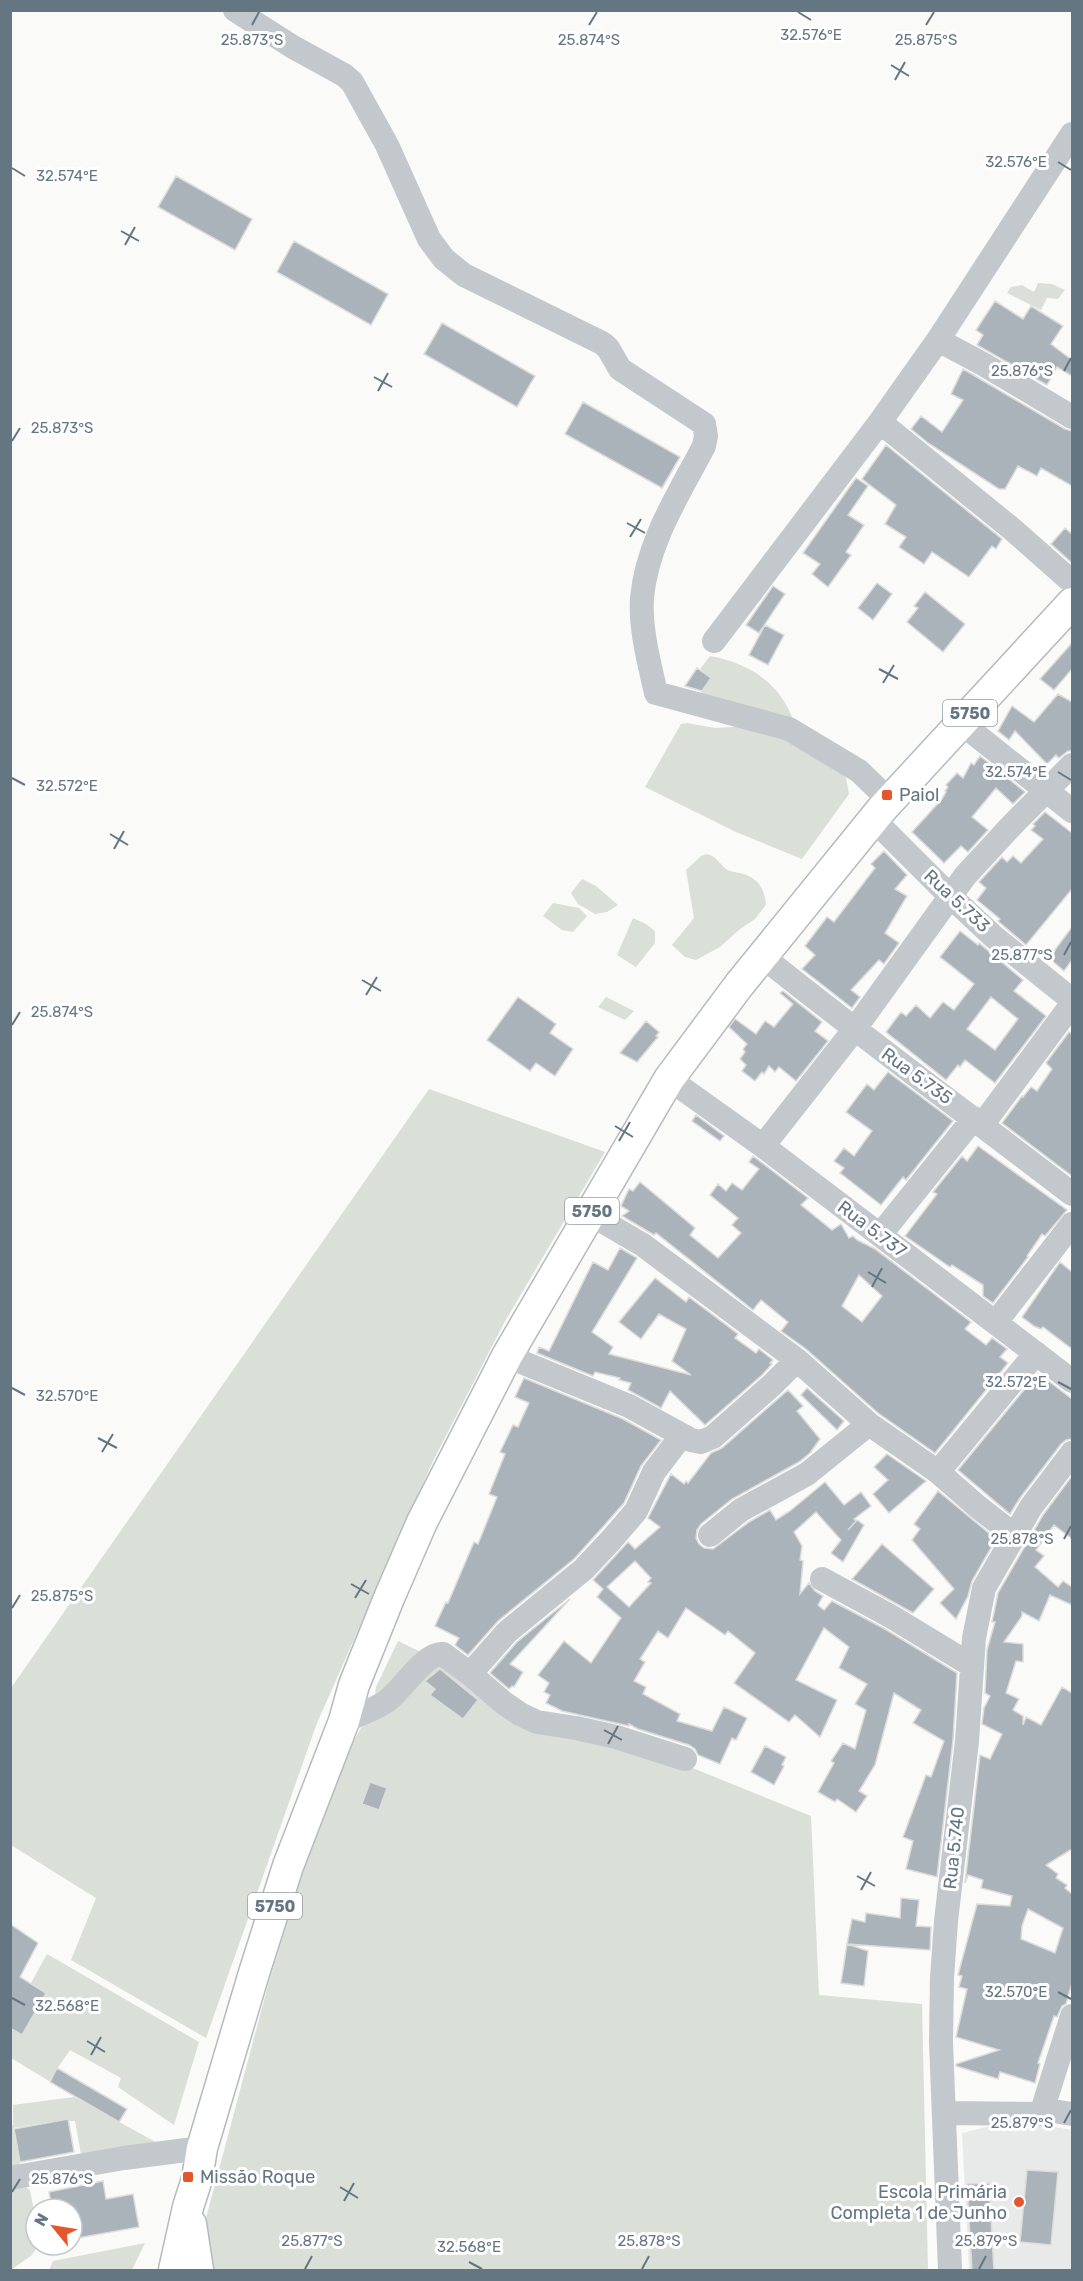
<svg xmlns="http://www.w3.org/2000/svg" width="1083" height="2281" font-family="Rubik,sans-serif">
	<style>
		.built { fill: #e8e9e9 }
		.green { fill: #dadfd7 }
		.building { fill: #aab3b9; stroke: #dcdcda; stroke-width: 1.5; fill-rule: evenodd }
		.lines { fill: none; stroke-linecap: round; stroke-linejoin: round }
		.major-casing { stroke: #b5babe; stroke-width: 33 }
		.minor { stroke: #c3c8cc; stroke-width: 24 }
		.major { stroke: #fff; stroke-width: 30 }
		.ticks { fill: none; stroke: #657683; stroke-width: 2 }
		.poi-dot { fill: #e4572e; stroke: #fff; stroke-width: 2 }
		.labels { text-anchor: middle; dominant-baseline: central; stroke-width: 6; stroke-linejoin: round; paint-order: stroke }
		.shield { fill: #fff; stroke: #939fa8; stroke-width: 1.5 }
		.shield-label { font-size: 16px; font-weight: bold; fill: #657683 }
		.poi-label { font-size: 18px; fill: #657683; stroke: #fff; text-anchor: start }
		.street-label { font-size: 18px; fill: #657683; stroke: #fff }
		.ticks-label { font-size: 15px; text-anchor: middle; fill: #657683; stroke: #fff; stroke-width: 6; stroke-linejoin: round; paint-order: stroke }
	</style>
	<rect width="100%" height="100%" fill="#fafaf8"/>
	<!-- built -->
	<path class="built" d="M1015,2120L1072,2130V2270H969L962,2133Z"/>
	<!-- green -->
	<path class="green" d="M1038,283L1052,284L1065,290L1058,299L1047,298L1041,310L1007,293L1011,287L1022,285L1034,292Z
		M710,656C748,663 778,681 793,719L699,696L711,678L700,669Z
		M687,723L715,728L765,725L836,765L846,778L849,794L802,859L736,832L645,787L681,724Z
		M707,854C717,857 719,863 726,869C731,872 735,872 740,873C757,877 765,888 766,905L755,919L740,929L720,947L696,960L685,957L672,945L694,918L686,870L701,856Z
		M582,879L596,886L618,905L607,912L595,914L578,904L571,893Z
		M553,903L579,908L587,916L573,932L562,930L543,916Z
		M633,918L646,924L655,931V943L636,967L617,955Z
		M606,997L634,1011L625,1020L598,1007Z
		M429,1089L605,1152L504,1323L433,1461L317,1723L206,2038L71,1960L96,1898L11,1845V1688Z
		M398,1641L425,1654L374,1704L376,1687Z
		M435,1660L503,1706L658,1754L811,1816L819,1995L922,2004L928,2270H208L206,2218L270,1978L321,1814L347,1753L361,1728Z
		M47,1954L199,2042L174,2125L118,2087L121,2078L70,2050L49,2081L11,2058V2029L22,2035L47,1993L31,1983Z
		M74,2097L161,2145L82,2160L75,2121H69L68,2119L13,2128L21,2169L11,2171L10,2126L13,2125V2105Z
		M26,2187L30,2190L36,2223V2245H38L32,2255L11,2270V2189Z
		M145,2243L132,2270H49L53,2261Z"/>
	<!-- building -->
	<path class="building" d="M176,176L252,219L235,250L158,207Z
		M294,241L388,294L371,325L277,272Z
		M995,301L1023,319L1031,306L1063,326L1051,344L1072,360V376L1057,367L1047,385L977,345L983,335L976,330Z
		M442,323L535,376L517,407L424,354Z
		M963,369L1065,429L1072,431V486L1041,468L1037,476L1018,466L1005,489H999L928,443L911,429L921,416L942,432L963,400L951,394Z
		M583,402L680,457L662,488L565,434Z
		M886,445L1002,539L996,549L992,546L969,577L932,552L924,564L899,547L906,537L885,524L896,505L862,479Z
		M856,478L868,486L848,515L864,525L846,552L851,555L828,587L812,574L820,564L803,553Z
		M1065,528L1072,534V563L1051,544Z
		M877,583L892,594L873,620L858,608Z
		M773,586L785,594L759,633L746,625Z
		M925,592L965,624L943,652L907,622L918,608L914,606Z
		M765,625L784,635L768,665L749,655Z
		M1072,643V669L1054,690L1040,679Z
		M697,668L711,678L702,691L685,686Z
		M1058,694L1072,702V751H1068L1059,758L1056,755L1047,764L1015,731L1009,740L998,731L1012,706L1034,722Z
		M980,756L1025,792L1013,804L996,788L972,817L988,830L968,852L961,846L944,863L912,832L942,799L946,792L945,791L948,787L946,785L957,773L963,778L971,763L974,765Z
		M1045,812L1072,833V889L1026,945L998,921L1000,919L977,900L986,888L979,882L1002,857L1007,862L1013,856L1021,863L1043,839L1031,830L1035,826L1033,824Z
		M884,851L907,875L895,889L907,896L885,933L899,943L884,964L879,960L851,990L860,997L852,1008L802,969L815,955L805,946L827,917L834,922L875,868L871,864Z
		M1072,927V960L1064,971L1049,958Z
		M960,931L978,945L979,943L1023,980L1014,991L1046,1016L995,1083L965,1060L960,1067L958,1065L946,1080L886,1032L901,1012L906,1016L916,1005L930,1018L943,1002L954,1010L974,984L940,957ZM991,997L1018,1019L995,1050L967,1029Z
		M783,991L822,1022L815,1031L828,1041L796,1081L779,1067L775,1072L769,1066L764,1074L762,1072L755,1081L742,1071L746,1065L740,1059L745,1052L743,1049L747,1044L729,1027L735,1019L756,1034L765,1021L774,1027L793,1004L780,993Z
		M518,997L556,1024L550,1033L573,1049L555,1076L536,1063L530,1071L487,1040Z
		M646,1021L659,1032L656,1036L658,1037L637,1062L620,1053Z
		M1069,1032L1072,1034V1176L1002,1123L1022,1096L1023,1097L1031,1087L1037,1091L1052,1069L1046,1063Z
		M888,1072L953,1121L906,1180L903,1177L881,1205L840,1173L844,1168L834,1161L844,1148L854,1156L872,1131L846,1112L867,1084L874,1090Z
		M696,1115L724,1136L720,1141L692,1121Z
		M978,1146L1067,1210L1045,1236L1042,1234L1027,1256L1028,1257L993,1303L983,1296V1285L952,1265L950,1267L905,1236L937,1194L933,1192L962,1156L967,1161Z
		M753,1156L808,1198L801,1205L832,1230L841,1224L849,1238L853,1236L857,1240L875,1249L971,1322L965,1329L986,1345L992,1338L1007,1349L1000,1357L1008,1363L935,1453L878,1413L806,1349L781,1331L788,1322L761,1300L753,1310L656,1233L654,1235L622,1216L629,1211L621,1206L629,1189L633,1191L640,1182L695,1228L690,1235L718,1258L741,1233L732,1225L738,1218L710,1195L718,1184L726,1191L732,1183L742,1190L759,1169L749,1162ZM859,1275L882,1296L862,1322L842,1306Z
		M620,1248L637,1258L592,1332L613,1347L609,1354L691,1375L672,1361L686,1329L659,1314L641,1339L619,1322L655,1278L686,1302L689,1297L738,1334L735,1338L756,1353L759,1349L773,1360L770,1363L772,1364L762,1375L705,1425L670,1391L661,1408L628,1390L631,1383L619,1380L620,1378L595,1372L593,1376L537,1353L539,1347L549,1351L593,1262L608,1270Z
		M1060,1262L1072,1272V1349L1043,1327L1041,1329L1034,1326L1022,1317Z
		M1038,1373L1072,1399V1439L1066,1440L1061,1444L1020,1498L1010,1514L958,1470Z
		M524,1378L623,1419L661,1440L641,1466L624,1503L601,1529L574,1559L498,1621L468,1655L455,1645L459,1638L435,1626L446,1602L448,1603L474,1542L478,1544L497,1497L489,1494L505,1454L500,1452L513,1425L518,1427L529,1403L515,1397Z
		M807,1388L844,1421L837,1430L801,1395Z
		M788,1390L803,1406L797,1411L820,1439L810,1453L799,1462L732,1499L701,1524L697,1530L696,1538L699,1544L704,1548L713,1549L749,1522L770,1510L776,1520L790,1511L825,1482L844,1505L861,1492L871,1506L854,1519L856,1521L848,1530L857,1520L864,1525L843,1562L831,1553L841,1540L816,1512L794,1532L802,1546L800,1560L803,1561L800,1594L809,1583L815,1591L823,1596L818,1605L824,1610L832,1601L885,1629L957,1673L953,1740L937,1877L906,1869L913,1841L903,1837L926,1775L931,1777L944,1741L913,1723L921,1710L894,1693L875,1765L859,1791L867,1796L856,1812L837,1799L835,1802L818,1792L834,1763L831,1761L843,1743L855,1749L866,1710L855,1704L867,1684L839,1668L849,1647L824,1628L796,1680L837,1700L820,1737L795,1715L789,1722L734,1683L755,1653L728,1631L725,1635L686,1608L668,1638L658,1631L640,1659L645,1662L634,1681L646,1687L643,1694L680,1714L677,1721L712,1731L724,1707L747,1718L736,1740L732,1738L720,1764L698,1755L695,1749L689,1745L638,1729L629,1724V1726L562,1711L546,1703L550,1695L544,1692L549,1683L538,1675L564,1641L591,1663L621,1618L597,1597L603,1589L593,1580L628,1542L635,1549L660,1527L648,1518L671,1474L684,1484L686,1481L688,1483L711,1453L722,1448ZM635,1561L651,1578L648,1582L651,1583L629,1607L607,1587Z
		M887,1454L926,1481L889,1513L873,1494L888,1480L874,1467Z
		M1072,1476V1539L1054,1525L1036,1550L1044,1556L1035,1567L1058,1587L1063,1581L1072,1587V1605L1050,1595L1039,1621L1022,1612V1616L1004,1642L1023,1644V1662L1016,1661L1006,1693L1019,1699L1013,1710L1023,1716V1725L1026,1717L1041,1725L1062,1687L1072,1693V1849L1046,1865L1058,1874L1056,1878L1067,1885L1065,1888L1072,1894V1983L1066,2004L1062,2006L1057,2017L1054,2016L1038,2063L1040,2064L1035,2083L1000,2072L998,2079L956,2066V2064L999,2050L956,2037L967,1989L959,1987L962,1976L958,1975L977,1904L1010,1906L1012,1896L981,1888L983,1880L968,1875L965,1883L980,1755L990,1759L1002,1734L982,1724L984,1708L990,1696L985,1693L987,1650L995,1622H992L998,1593L1043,1515ZM1028,1909L1063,1928L1055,1953L1021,1939L1022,1926Z
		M938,1491L996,1539L972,1581L968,1596L956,1619L940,1603L954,1589L912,1540L920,1529L914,1524Z
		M882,1544L934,1589L913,1613L852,1579Z
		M570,1599L510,1664L523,1672L514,1687L512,1686L509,1689L490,1673L517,1642Z
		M440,1669L478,1700L463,1719L430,1695L435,1689L425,1681Z
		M765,1746L786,1757L782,1765L784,1766L774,1785L751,1772Z
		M370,1782L387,1788L379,1810L362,1804Z
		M901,1898L919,1900L916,1926L931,1927L930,1950L847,1944L852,1919L865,1922L866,1913L900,1918Z
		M10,1924L38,1943L20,1977L46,1993L22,2035L10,2028Z
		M847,1944L868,1951L864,1986L841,1983Z
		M57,2068L127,2109L119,2122L50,2082Z
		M68,2119L74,2152L20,2162L14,2129Z
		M1027,2170L1058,2172L1051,2245L1020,2242Z
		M103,2181L106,2199L133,2194L139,2227L72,2239V2209H52L49,2192Z
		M989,2183L994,2271H972L967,2184Z"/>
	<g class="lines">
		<!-- major casing -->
		<g class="major-casing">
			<path id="major" d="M191,2224L198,2270
				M174,2270L188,2207L197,2179L202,2148L254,1973L288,1866L344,1721L354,1685L389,1598L422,1522L507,1356L669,1079L739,985L881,810L1072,603"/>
		</g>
		<!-- minor -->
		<path class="minor" d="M235,10L293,47L344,75L352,82L387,145L429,239L444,259L464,275L602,343L608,348L620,369L704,424L706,436L704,446C679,494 647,542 642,598C640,629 649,662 656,693L789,729L859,771L890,801
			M938,340L983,364L1072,417
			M880,422L1012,529L1072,582
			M714,641L880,422L938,340L1072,134
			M961,723L1072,811
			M873,819L950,896L994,937L1072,1000
			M762,956C864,1038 969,1115 1072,1194
			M669,1079L763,1146L1072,1381
			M982,1125L1072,1004
			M763,1146L854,1030L965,876L1014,823L1072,765
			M590,1214L643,1245L797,1360L869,1424L938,1472L978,1507L1013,1534
			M880,1235L974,1118
			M996,1322L1072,1224
			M507,1356L629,1406L691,1440L701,1442L713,1437L772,1385L797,1360
			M938,1472L1036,1353
			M710,1535L741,1510L807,1474L869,1424
			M822,1579L892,1617L971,1665
			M470,1674L507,1632L584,1569L612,1539L636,1511L654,1472L682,1435
			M344,1721C358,1715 374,1710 387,1701C402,1690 425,1652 443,1654L470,1674L504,1703L520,1714L537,1722L576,1728L616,1737L685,1759
			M944,2113L1041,2114L1053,2111L1072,2114
			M1041,2114L1072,2016
			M10,2178L124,2158L202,2148
			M950,2270L941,2042L942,1978L946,1921L967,1741L974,1638L984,1588L1031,1507L1072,1453"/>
		<!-- major -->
		<use href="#major" class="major"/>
	</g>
	<!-- ticks -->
	<path class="ticks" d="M798,12L811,20M252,25L259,12M589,25L597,12M926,25L934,12M891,65L909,76M895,80L905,62M1058,162L1071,170M12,168L25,176M121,231L139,241M125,245L135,227M1064,371L1071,358M374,377L392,387M378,391L388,373M12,441L20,428M627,523L645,533M630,537L641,519M879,669L898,679M883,683L894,665M1058,772L1071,780M12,778L25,785M110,834L128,845M114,849L124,831M1064,955L1071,942M362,980L381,991M366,995L377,977M12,1025L20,1012M615,1126L633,1137M619,1141L630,1122M868,1272L886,1283M872,1287L882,1268M1058,1382L1071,1389M12,1388L25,1395M98,1438L117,1448M102,1452L113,1434M1064,1539L1071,1526M351,1584L369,1594M355,1598L366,1580M12,1608L20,1595M604,1730L622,1740M608,1744L618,1726M857,1876L875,1886M861,1890L871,1872M1058,1992L1071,1999M12,1998L25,2005M87,2041L105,2052M91,2055L101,2037M1064,2123L1071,2110M340,2187L358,2198M12,2192L20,2179M344,2201L354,2183M469,2262L482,2269M305,2269L312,2256M642,2269L649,2256M979,2269L986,2256"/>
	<!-- markers -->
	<g class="poi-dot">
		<rect x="881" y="789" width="12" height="12" rx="3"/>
		<rect x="182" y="2171" width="12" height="12" rx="3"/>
		<circle cx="1019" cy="2202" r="6"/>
	</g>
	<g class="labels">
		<!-- shield labels -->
		<g class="shield">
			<rect x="943" y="700" width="54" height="26" rx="4.5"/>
			<rect x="565" y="1198" width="54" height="26" rx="4.5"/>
			<rect x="248" y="1893" width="54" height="26" rx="4.5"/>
		</g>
		<g class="shield-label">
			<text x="970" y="713">5750</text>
			<text x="592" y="1211">5750</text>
			<text x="275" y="1906">5750</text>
		</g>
		<!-- poi labels -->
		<g class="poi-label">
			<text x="899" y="795">Paiol</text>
			<text x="200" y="2177">Missão Roque</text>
			<text x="1007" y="2192" text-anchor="end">Escola Primária<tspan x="1007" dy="21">Completa 1 de Junho</tspan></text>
		</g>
		<!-- street labels -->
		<g class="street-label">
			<text transform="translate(957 901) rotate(43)">Rua 5.733</text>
			<text transform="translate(917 1076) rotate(36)">Rua 5.735</text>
			<text transform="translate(872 1229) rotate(37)">Rua 5.737</text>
			<text transform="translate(954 1848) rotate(-84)">Rua 5.740</text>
		</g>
	</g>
	<g class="ticks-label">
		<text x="811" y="40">32.576°E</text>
		<text x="252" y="45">25.873°S</text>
		<text x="926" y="45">25.875°S</text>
		<text x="589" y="45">25.874°S</text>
		<text x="1016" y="167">32.576°E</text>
		<text x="67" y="181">32.574°E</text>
		<text x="1022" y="376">25.876°S</text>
		<text x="62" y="433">25.873°S</text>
		<text x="1016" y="777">32.574°E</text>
		<text x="67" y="791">32.572°E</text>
		<text x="1022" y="960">25.877°S</text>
		<text x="62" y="1017">25.874°S</text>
		<text x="1016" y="1387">32.572°E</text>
		<text x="67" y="1401">32.570°E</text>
		<text x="1022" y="1544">25.878°S</text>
		<text x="62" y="1601">25.875°S</text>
		<text x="1016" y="1997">32.570°E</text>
		<text x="67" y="2011">32.568°E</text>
		<text x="1022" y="2128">25.879°S</text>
		<text x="62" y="2184">25.876°S</text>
		<text x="312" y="2246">25.877°S</text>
		<text x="649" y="2246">25.878°S</text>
		<text x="986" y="2246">25.879°S</text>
		<text x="469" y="2252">32.568°E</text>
	</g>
	<!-- border -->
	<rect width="1083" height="2281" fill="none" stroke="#657683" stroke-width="24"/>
	<!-- north arrow -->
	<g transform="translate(54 2227) rotate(300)"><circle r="28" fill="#ffffff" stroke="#c1c8cd" stroke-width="1.5"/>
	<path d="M0-4.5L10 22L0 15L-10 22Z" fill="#e4572e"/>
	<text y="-9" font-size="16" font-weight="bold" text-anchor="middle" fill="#657683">N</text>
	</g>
</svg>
